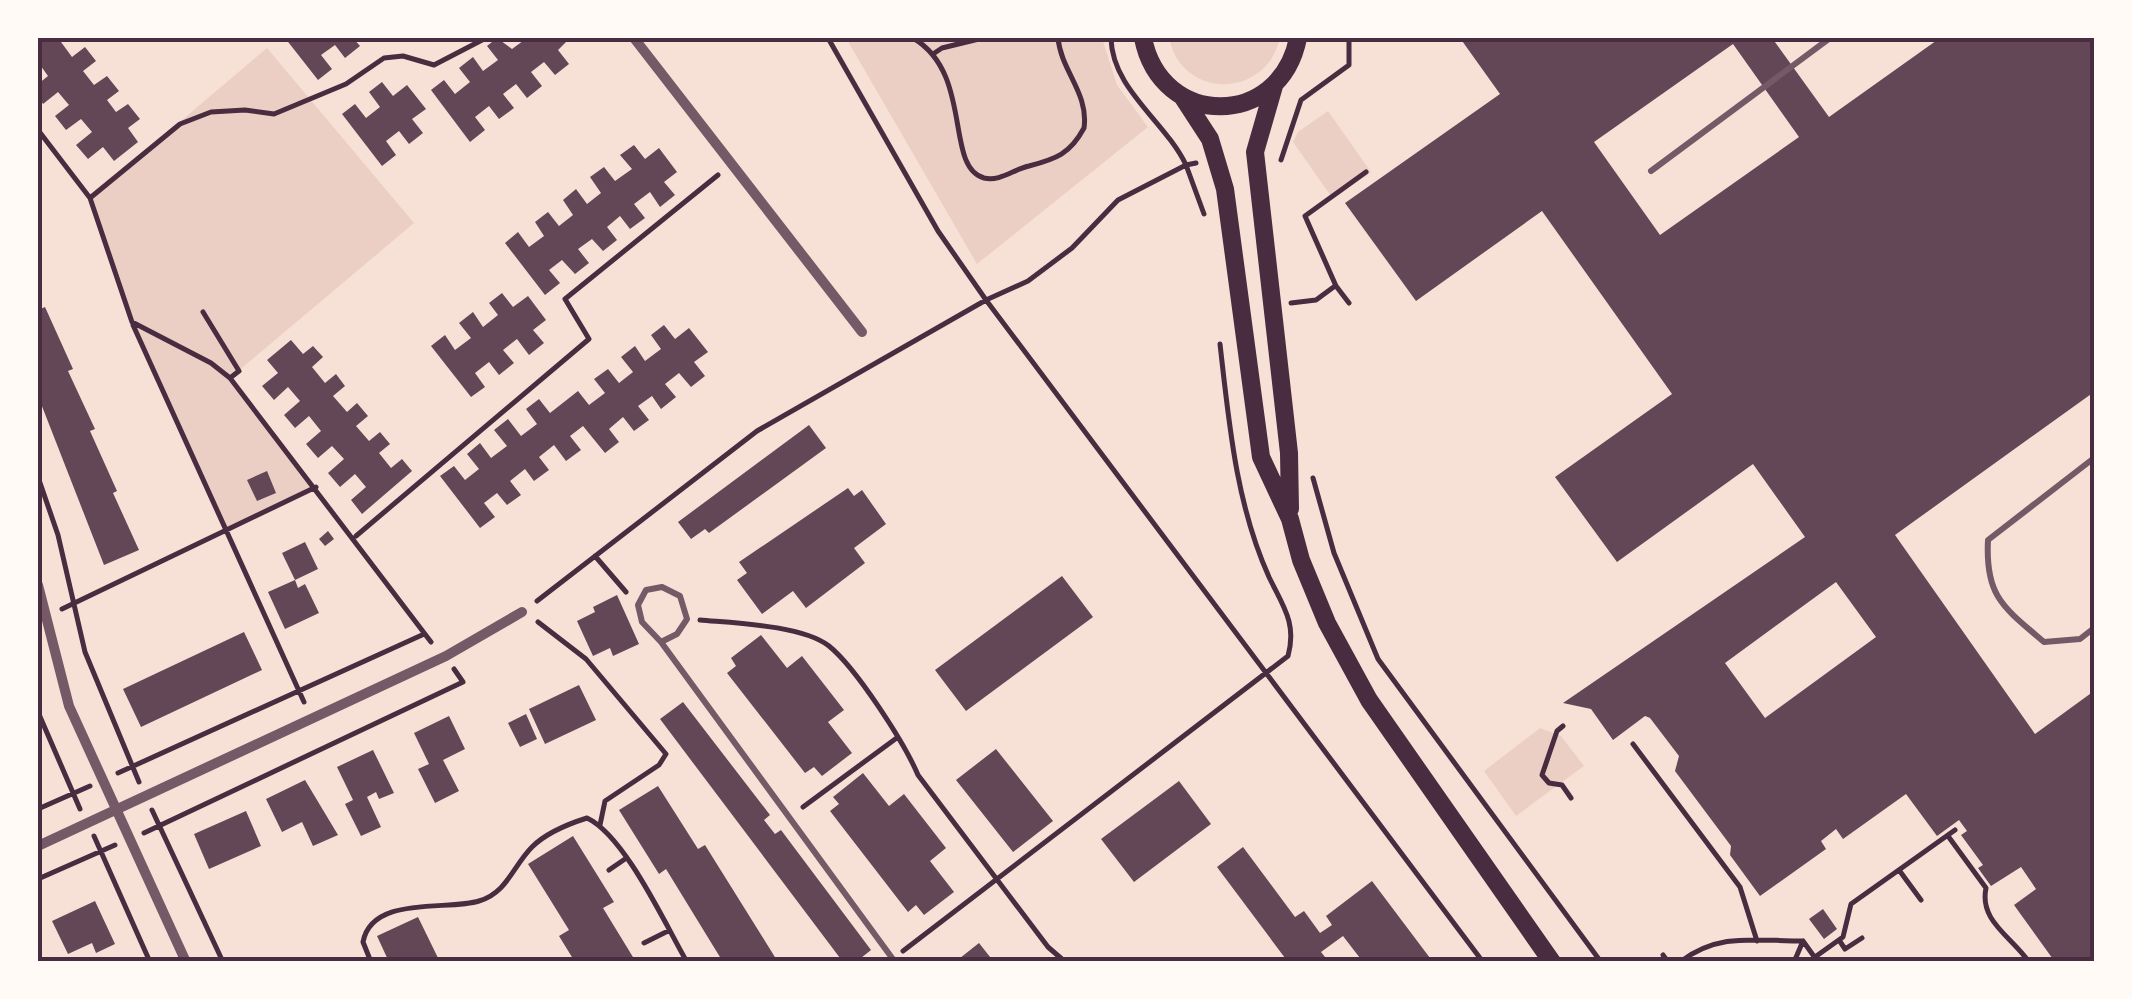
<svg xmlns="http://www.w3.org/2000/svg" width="2132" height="999" font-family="'Roboto Condensed',sans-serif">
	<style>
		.green { fill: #ebcfc5 }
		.building { fill: #644757; fill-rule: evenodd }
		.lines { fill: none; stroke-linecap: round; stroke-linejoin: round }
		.path { stroke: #4a2c40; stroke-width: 5 }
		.service { stroke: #755966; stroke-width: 6 }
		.minor { stroke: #755966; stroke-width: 10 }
		.secondary { stroke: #4a2c40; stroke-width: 18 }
		.neatline { fill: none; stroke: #4a2c40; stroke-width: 4 }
	</style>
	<rect width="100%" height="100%" fill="#f7e1d7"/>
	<!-- green -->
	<path class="green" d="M846,38H1102L1117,85L1148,127L977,264Z
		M1169,38H1280C1266,99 1182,100 1169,38Z
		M267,48L414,223L230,378L316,487L225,534L132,322L90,198Z
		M1328,111L1371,172L1333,199L1293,142L1298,132Z
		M1540,728L1561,736L1584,766L1516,816L1484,771Z"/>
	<!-- building -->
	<path class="building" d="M38,38H66L61,42L72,57L85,47L96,61L83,71L94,85L107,76L119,91L107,100L116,112L128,104L140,119L128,128L138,142L114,161L103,147L88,159L76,145L92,132L81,119L66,130L55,116L69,105L58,92L43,104L38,96V84L48,76L38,62Z
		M285,38H353L360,46L345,58L335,45L321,55L332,69L318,80Z
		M497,38L512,49L527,38H570L558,50L569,64L555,75L544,62L531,72L542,86L527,98L516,84L503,94L514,108L499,119L489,106L475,117L485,130L470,142L431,90L444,80L455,94L470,82L459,68L473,57L483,71L498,60L487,46Z
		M1460,38H1772L1829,117L1940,38H2094V392L1895,535L2035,734L2094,691V962H2055L2014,905L2036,889L2021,867L1991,886L1978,868L1983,865L1961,835L1967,831L1959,820L1937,836L1906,794L1843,839L1836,829L1821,841L1826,849L1760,896L1730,855L1731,846L1675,771L1679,756L1650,718L1645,716L1613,740L1591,709L1563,703L1805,537L1753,464L1617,562L1555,477L1672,394L1542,211L1416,301L1345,203L1500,94ZM1733,44L1799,137L1660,235L1594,142ZM1836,582L1876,637L1765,718L1725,663Z
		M382,82L393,96L407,85L426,109L412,119L423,133L409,144L399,131L386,141L396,155L382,166L342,114L355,104L366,118L380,107L369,92Z
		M634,145L645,159L659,148L677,172L664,182L675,195L660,207L650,192L634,204L645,218L630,229L620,216L607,227L617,240L603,251L592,239L578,249L589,263L575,274L562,260L549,270L560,283L545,295L505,243L518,232L529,247L544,236L535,222L548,212L559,226L573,215L563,200L576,189L587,204L601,193L590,177L604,167L615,181L632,169L620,155Z
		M502,293L513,307L528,296L546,320L533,330L544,343L529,355L517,339L503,350L514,363L499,375L489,362L475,373L485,387L471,397L431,346L445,335L455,350L471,338L459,323L473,312L483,327L498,315L489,303Z
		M45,307L73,369L68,371L95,429L90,431L117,491L113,493L139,550L104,565L38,396V310Z
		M664,325L675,339L689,328L708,352L694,362L705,376L691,387L679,373L665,384L676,397L661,409L652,396L638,406L649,420L634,431L623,417L609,429L619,442L605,453L583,426L570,436L581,450L566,461L554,445L539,457L549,470L534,481L525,469L510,481L521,495L507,505L497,493L484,503L495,517L480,528L440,476L454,466L465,480L479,469L467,454L480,443L491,458L507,446L494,430L508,419L521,436L537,424L526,409L539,399L550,413L578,391L589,405L605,393L594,379L608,369L619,383L633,372L621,357L635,346L645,361L661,349L651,335Z
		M291,340L303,354L313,346L323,357L312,367L325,383L336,374L345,386L333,396L347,412L357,403L368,416L356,426L369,441L380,432L390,444L379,453L391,468L402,459L412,471L362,514L351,500L366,487L355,474L340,487L328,473L344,459L332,446L318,458L306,444L321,431L309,416L295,428L284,415L300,401L288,387L274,400L262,386L278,373L267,360Z
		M809,425L826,448L709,533L705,529L691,539L678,522Z
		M267,471L276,493L257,501L247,480Z
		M848,488L854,496L862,490L886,524L854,548L865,563L806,608L793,591L762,614L737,580L747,573L739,562Z
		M328,531L334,539L325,546L319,539Z
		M305,542L318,569L295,580L282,553Z
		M1062,576L1093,617L966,711L935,670Z
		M295,580L298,588L305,584L319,613L285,629L268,592Z
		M617,595L639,644L613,656L610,648L593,656L577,621L595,612L593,607Z
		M244,632L262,670L141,727L123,689Z
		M761,635L787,668L802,656L844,710L828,722L852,753L822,776L814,767L805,773L727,673L736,666L731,658Z
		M579,685L596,720L545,744L529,709Z
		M683,702L770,815L764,820L775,834L781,830L871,950L856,962H843L660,719Z
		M526,714L537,739L520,747L508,723Z
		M449,716L465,749L443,760L459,791L435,803L418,769L429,764L414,733Z
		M996,749L1053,821L1013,852L956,780Z
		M373,750L394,793L379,799L376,792L367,797L381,827L361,836L345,804L353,800L337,767Z
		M863,773L889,806L904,794L946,848L930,861L954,892L924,915L916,905L908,912L830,811L839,804L833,797Z
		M305,780L338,835L313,846L302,822L282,832L266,799Z
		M1179,781L1211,824L1134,882L1101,839Z
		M658,786L698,849L705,845L778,962H723L666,869L659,874L619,810Z
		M246,811L261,846L209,869L194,834Z
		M573,836L614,902L603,908L636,962H575L559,936L569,930L528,864Z
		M1243,847L1295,917L1304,911L1320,933L1332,925L1326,916L1372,881L1433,962H1363L1343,936L1321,952L1325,957L1319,962H1288L1217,867Z
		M95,901L115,944L96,953L92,943L68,954L52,921Z
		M1823,909L1837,929L1824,939L1809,919Z
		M418,917L440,962H389L377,936Z
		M979,943L994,962H955Z"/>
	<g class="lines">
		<!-- path -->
		<path class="path" d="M828,38L938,231L986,300L1483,962
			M913,38C974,74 944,167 984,178C1000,182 1014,169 1029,166C1056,159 1070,154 1084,128C1089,93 1061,71 1058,38
			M1111,38C1112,89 1165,121 1186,165L1196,163
			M933,54L942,48L983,38
			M38,130L90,198L132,322L211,363L230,378L431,642
			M1281,160L1301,100L1349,65V38
			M90,198L180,124L211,112L245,110L274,114L346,84L384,58L403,56L434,65L486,38
			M1291,303L1316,300L1335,286
			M1349,303L1336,286L1305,216L1366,172
			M203,312L239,371L230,378
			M133,325L304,702
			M38,477L58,535L85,652L139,782
			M1313,478L1334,553L1378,659L1601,962
			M356,536L589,339L565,299L718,175
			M595,556L626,592
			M537,601L757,431L986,300L1028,281L1072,248L1118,200L1186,165L1204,214
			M62,609L316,487
			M700,620C733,623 802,625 829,646C856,668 904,742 918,775L1048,947L1063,960L1072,962
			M538,622L586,659L666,754L659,765L605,801L600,825
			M38,712L80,809
			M1563,726L1557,731L1542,775L1549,783L1562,785L1571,798
			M1633,744L1740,887L1757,941
			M118,773L422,635
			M803,807L898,737
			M38,809L90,786
			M152,810L223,962
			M144,833L463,682L454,669
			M94,836L150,962
			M1948,836L1986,888C1979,921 2011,936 2029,962
			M609,870L625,859
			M1899,870L1921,900
			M38,879L115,845
			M1839,940L1845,949L1862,938
			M1803,941L1818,962
			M644,943L668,931
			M903,951L1288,656C1297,623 1283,606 1269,577C1236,504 1229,423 1220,344
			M1663,955L1668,962
			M1815,957L1843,937L1851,904L1955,830
			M371,962L363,942C372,895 448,911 479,901C507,893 513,866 532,847C546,833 568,824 587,818C625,836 665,924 687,962
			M1680,962C1719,932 1756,941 1803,941
			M1794,962L1803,941"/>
		<!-- service -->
		<path class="service" d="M1651,171L1830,38
			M2094,458L1988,540C1985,596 2003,607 2044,642L2080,639L2094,628
			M661,642L677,634L687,619L680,596L662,587L646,590L638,605L642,622L661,642L895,962"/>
		<!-- minor -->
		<path class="minor" d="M634,38L862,332
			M38,585L69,706L186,962
			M38,846L446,656L522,612"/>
		<!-- secondary -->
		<path class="secondary" d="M1143,38C1161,129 1280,129 1298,38
			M1274,86L1255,152L1289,453L1290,509
			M1182,96L1210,139L1225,189L1261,457L1290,519L1301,560L1327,623L1369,700L1552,962"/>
	</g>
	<!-- border -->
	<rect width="2132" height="999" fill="none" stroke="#fffaf5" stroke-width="80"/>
	<rect x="40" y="40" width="2052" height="919" class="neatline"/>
</svg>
